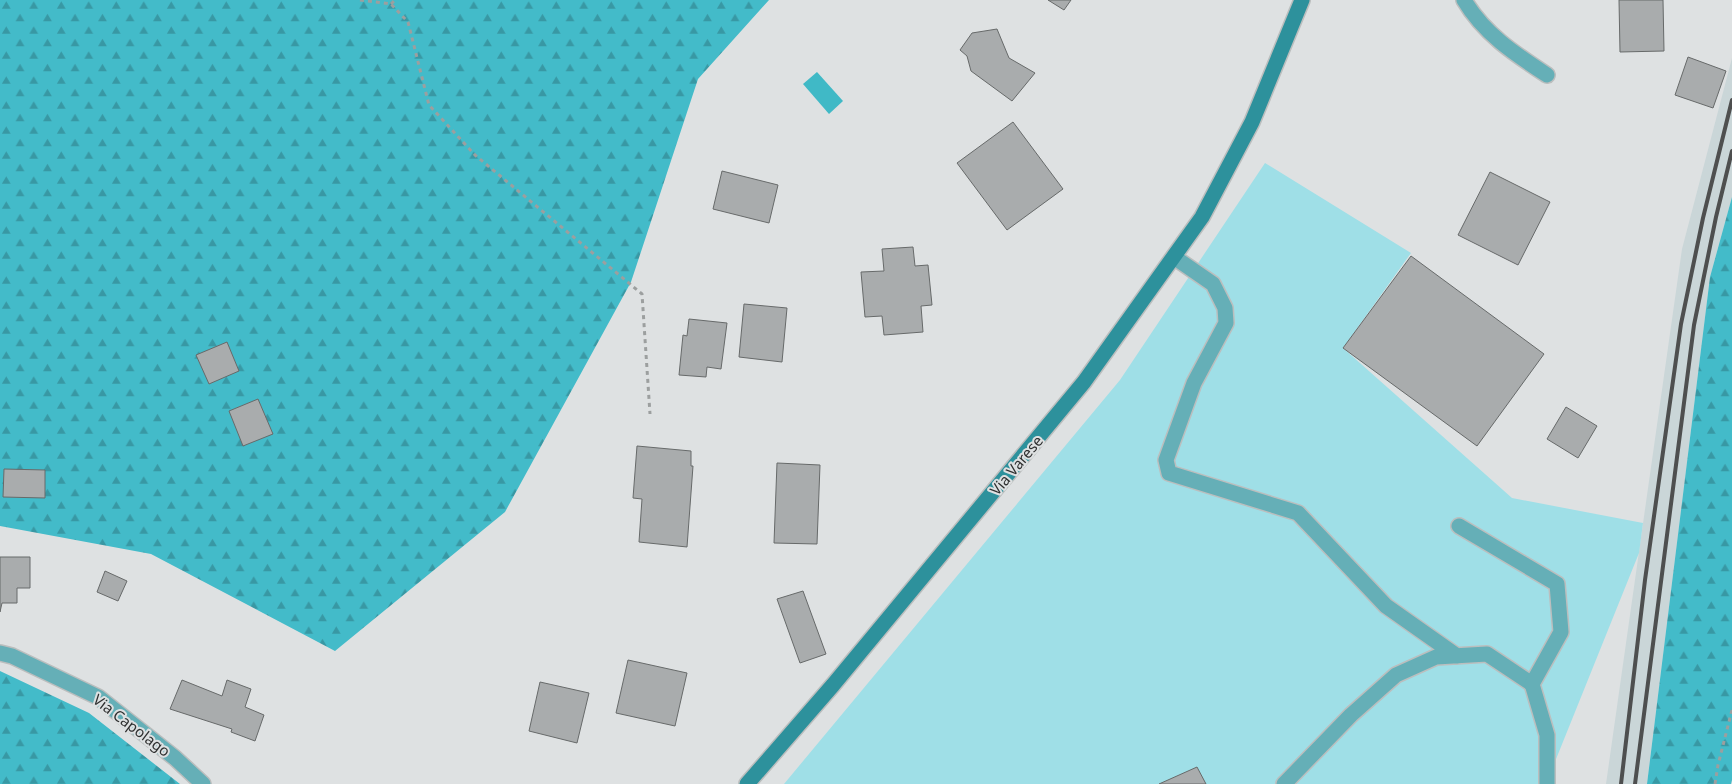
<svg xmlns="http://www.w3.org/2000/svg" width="1732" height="784" font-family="'Noto Sans',sans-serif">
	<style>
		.built { fill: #cad6d8 }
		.forest { fill: url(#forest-firs) }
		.park { fill: #9fdfe7 }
		.water { fill: #40b9c6 }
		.building { fill: #a9acad; stroke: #676a6a }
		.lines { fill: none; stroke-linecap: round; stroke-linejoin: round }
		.lane-casing { stroke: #bbbebe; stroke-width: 18 }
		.street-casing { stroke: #bbbebe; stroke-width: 18 }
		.secondary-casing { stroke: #bbbebe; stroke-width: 18 }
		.path { stroke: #9c9f9f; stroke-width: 3; stroke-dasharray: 4 4; stroke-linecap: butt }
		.lane { stroke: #65afb7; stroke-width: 15 }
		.street { stroke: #65afb7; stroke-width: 15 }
		.secondary { stroke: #2d919c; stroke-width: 15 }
		.rail { stroke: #4e4f4f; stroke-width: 4 }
		.labels { text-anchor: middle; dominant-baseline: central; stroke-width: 4; stroke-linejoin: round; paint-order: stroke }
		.street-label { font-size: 15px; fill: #2f3030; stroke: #dee1e2 }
	</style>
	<defs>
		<pattern id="forest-firs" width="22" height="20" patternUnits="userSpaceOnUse" patternTransform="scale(1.25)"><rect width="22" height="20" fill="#43bbc9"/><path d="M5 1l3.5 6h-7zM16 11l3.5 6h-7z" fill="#3898a4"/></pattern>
	</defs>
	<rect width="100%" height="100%" fill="#dee1e2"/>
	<!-- built -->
	<path class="built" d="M1732,58V197L1710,277L1647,784H1606L1682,249Z"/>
	<!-- forest -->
	<path class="forest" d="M0,0H769L698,79L631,282L505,512L335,651L151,554L0,526Z
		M1732,197V780L1731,784H1647L1710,277Z
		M0,671L89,713L180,784H0Z"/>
	<!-- park -->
	<path class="park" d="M1265,163L1411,253L1343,348L1512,498L1643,523L1639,553L1546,784H784L1120,380Z"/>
	<!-- water -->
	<path class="water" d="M817,72L843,101L829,114L803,84Z"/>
	<!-- building -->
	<path class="building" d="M1048,0H1071L1064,10Z
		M1619,0H1663L1664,51L1620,52Z
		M997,29L1009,58L1035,73L1012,101L971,71L967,56L960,50L972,33Z
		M1688,57L1726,71L1713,108L1675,95Z
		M1013,122L1063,189L1007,230L957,163Z
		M722,171L778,185L769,223L713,209Z
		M1490,172L1550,202L1518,265L1458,235Z
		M913,247L915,266L928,265L932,305L921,306L923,332L884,335L882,316L865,317L861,272L884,271L882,249Z
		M1411,256L1544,354L1477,446L1343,348Z
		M744,304L787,308L782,362L739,357Z
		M689,319L727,323L721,369L707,367L706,377L679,375L683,335L687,336Z
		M227,342L239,371L209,384L196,355Z
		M258,399L273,434L243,446L229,411Z
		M1566,407L1597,426L1578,458L1547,439Z
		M637,446L691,451V466H693L687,547L639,542L642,499L633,498Z
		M777,463L820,465L817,544L774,543Z
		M4,469L45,470V498L3,497Z
		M0,557H30V588H17V603H2L0,612Z
		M105,571L127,581L118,601L97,592Z
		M803,591L826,654L800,663L777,599Z
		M628,660L687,673L675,726L616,713Z
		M182,680L222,696L227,680L251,689L245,707L264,715L255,741L231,732L232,729L170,709Z
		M540,682L589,693L577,743L529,731Z
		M1197,767L1206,784H1159Z"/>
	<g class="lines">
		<!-- lane casing -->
		<g class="lane-casing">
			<path id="lane" d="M1174,257L1213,284L1225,308L1226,323L1194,383L1166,460L1169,473L1298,513L1386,606L1457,656
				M1284,784L1351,715L1396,675L1436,657L1487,654L1532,684"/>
		</g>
		<!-- street casing -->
		<g class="street-casing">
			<path id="street" d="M1464,0C1484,34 1515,54 1547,75
				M1459,526L1557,584L1561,632L1532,684L1547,735V784
				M0,653L12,656L98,697L175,758L203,784"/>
		</g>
		<!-- secondary casing -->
		<g class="secondary-casing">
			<path id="secondary" d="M747,784L833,685L1084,382L1202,217L1252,122L1302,0"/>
		</g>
		<!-- path -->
		<path class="path" d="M360,0L391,4L408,22L429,105L475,155L642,294L650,414
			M391,4L395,0
			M1715,784L1718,765L1732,710"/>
		<!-- lane -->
		<use href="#lane" class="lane"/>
		<!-- street -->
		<use href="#street" class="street"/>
		<!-- secondary -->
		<use href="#secondary" class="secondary"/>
		<!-- rail -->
		<path class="rail" d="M1621,784L1645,580L1681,324L1703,218L1732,100
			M1635,784L1694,325L1716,217L1732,151"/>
	</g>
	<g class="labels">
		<!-- street labels -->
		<g class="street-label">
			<text transform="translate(1016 465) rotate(-50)">Via Varese</text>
			<text transform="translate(132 725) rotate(37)">Via Capolago</text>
		</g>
	</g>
</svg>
